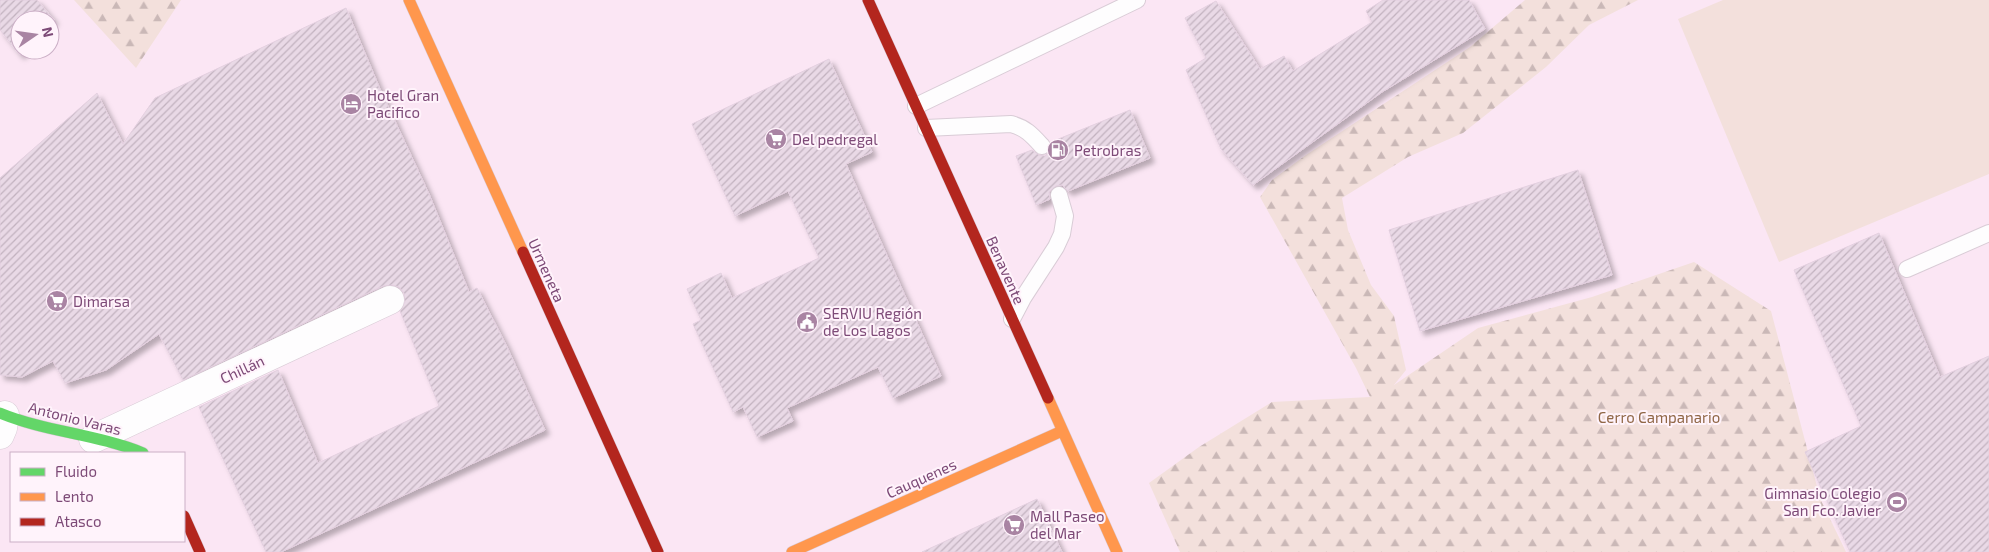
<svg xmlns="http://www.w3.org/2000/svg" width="1989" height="552" font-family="'Exo 2',sans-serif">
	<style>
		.residential { fill: #fbe6f4; fill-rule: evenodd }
		.forest { fill: url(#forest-firs) }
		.garden { fill: #f3e0dc }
		.building { fill: url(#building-hatch); stroke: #e4d0e0; filter: url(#shadow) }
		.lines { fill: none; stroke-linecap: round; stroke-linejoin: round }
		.lane-casing { stroke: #d9ccd6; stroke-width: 18 }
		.street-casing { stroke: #d9ccd6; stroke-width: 29 }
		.fast-casing { stroke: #d9cad5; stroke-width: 12 }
		.slow-casing { stroke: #d9cad5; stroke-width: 12 }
		.jam-casing { stroke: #d9cad5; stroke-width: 12 }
		.lane { stroke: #fefdfe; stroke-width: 16 }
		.street { stroke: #fefdfe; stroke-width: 28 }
		.fast { stroke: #63d668; stroke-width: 11 }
		.slow { stroke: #ff974d; stroke-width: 11 }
		.jam { stroke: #b3261e; stroke-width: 11 }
		.labels { text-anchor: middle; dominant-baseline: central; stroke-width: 4; stroke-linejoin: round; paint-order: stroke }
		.poi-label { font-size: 15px; fill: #7d4a77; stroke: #fff3fb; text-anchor: start }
		.street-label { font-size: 15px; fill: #7d4a77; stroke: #fff3fb }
		.park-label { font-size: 15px; fill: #906746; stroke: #fff3fb }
	</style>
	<defs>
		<pattern id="forest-firs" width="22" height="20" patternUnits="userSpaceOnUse" patternTransform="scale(1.25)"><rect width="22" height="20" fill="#f3e0dc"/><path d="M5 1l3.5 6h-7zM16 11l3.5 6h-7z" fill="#cab8b7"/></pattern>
		<pattern id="building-hatch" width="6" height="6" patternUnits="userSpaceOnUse" patternTransform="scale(1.25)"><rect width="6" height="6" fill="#e9d9e6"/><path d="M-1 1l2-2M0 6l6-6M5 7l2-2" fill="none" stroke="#c2b2bf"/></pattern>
		<filter id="shadow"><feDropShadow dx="4.5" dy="4.5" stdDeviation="2.5" flood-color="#0004"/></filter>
	</defs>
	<rect width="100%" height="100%" fill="#faeff6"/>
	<!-- residential -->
	<path class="residential" d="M0,0H1989V552H0ZM20,20H50V50H20ZM11,453H184V541H11Z"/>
	<!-- forest -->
	<path class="forest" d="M74,0H181L136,68Z
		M1525,0H1638L1589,25L1546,67L1463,133L1408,157L1342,198L1348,230L1371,285L1394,316L1406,370L1394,385L1478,328L1592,297L1694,262L1771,311L1820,498L1846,552H1180L1149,483L1199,447L1272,402L1370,397L1356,368L1260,197L1272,180L1306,155L1470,47Z"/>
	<!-- garden -->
	<path class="garden" d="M1723,0H1989V174L1779,262L1678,19Z"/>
	<!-- building -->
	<path class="building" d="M0,0H37L54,20L50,24V20H20V50H25L20,55L0,30Z
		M1383,0H1469L1485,29L1382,92L1253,185L1221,149L1186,70L1206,58L1185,18L1216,1L1260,69L1284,56L1293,71L1372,22L1366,11Z
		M346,8L380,89L429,194L469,292L477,288L507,347L545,430L281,552H266L199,407L278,370L318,463L439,406L400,311L405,302L404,293L399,287L392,285L383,286L183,380L159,334L106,370L65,383L53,361L22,377L0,375V178L97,93L123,144L155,98Z
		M829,59L872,152L846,164L941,376L893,398L878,367L787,408L793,421L757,437L743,407L733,412L693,324L701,320L687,289L721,273L732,298L819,258L788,191L735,216L692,124Z
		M1130,110L1150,158L1068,191L1062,185L1056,186L1049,192L1050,199L1036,205L1016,156L1032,150L1039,155L1045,156L1051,149V142Z
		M1578,170L1612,275L1420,331L1389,230Z
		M1879,233L1940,377L1989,356V552H1850L1805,452L1861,426L1794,270Z
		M1037,499L1062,552H922Z"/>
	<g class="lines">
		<!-- lane casing -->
		<g class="lane-casing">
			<path id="lane" d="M916,106L1137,0
				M926,128L1011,124C1026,128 1032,135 1042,146
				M1907,269L1989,233
				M1012,319L1023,298L1056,247L1062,234L1065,216L1059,195"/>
		</g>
		<!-- street casing -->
		<g class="street-casing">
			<path id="street" d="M0,435L3,428L5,415
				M93,439L390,300"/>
		</g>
		<!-- fast casing -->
		<g class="fast-casing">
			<path id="fast" d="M0,413C46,432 97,434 143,453"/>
		</g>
		<!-- slow casing -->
		<g class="slow-casing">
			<path id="slow" d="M409,0L523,252
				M1048,398L1117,552
				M792,552L1062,431"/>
		</g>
		<!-- jam casing -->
		<g class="jam-casing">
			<path id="jam" d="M868,0L1048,398
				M523,252L658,552
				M184,516L200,552"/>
		</g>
		<!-- lane -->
		<use href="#lane" class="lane"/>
		<!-- street -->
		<use href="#street" class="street"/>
		<!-- fast -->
		<use href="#fast" class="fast"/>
		<!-- slow -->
		<use href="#slow" class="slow"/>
		<!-- jam -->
		<use href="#jam" class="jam"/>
	</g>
	<!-- icons -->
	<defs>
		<g id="hotel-disc" transform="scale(1.125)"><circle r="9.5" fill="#a984a3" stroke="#fff3fb"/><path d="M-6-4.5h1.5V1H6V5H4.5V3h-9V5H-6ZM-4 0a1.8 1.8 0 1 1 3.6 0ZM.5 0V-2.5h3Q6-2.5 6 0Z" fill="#fff"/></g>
		<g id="supermarket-disc" transform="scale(1.125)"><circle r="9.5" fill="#a984a3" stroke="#fff3fb"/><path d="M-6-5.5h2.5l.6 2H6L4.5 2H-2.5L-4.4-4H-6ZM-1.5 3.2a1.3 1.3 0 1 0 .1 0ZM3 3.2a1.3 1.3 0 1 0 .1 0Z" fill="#fff"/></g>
		<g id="fuel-disc" transform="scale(1.125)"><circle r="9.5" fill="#a984a3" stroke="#fff3fb"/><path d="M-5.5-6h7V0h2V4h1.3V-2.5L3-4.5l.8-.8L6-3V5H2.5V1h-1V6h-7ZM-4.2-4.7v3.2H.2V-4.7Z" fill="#fff"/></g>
		<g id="civic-disc" transform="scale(1.125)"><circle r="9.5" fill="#a984a3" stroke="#fff3fb"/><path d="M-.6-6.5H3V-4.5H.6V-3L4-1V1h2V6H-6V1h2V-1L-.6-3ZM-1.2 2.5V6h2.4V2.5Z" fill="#fff"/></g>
		<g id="stadium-disc" transform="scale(1.125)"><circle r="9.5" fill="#a984a3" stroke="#fff3fb"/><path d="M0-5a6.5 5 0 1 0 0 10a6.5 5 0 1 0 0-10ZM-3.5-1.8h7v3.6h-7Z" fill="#fff"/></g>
	</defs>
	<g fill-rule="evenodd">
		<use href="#hotel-disc" x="351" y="104"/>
		<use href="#supermarket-disc" x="776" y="139"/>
		<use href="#fuel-disc" x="1058" y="150"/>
		<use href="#supermarket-disc" x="57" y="301"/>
		<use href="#civic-disc" x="807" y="322"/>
		<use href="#stadium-disc" x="1897" y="502"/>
		<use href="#supermarket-disc" x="1014" y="525"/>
	</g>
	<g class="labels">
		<!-- poi labels -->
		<g class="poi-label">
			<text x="367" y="95">Hotel Gran<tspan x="367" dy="17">Pacifico</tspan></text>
			<text x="792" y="139">Del pedregal</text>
			<text x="1074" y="150">Petrobras</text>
			<text x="73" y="301">Dimarsa</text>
			<text x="823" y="313">SERVIU Región<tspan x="823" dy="17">de Los Lagos</tspan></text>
			<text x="1881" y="493" text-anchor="end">Gimnasio Colegio<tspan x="1881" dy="17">San Fco. Javier</tspan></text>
			<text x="1030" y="516">Mall Paseo<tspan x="1030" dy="17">del Mar</tspan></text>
		</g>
		<!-- street labels -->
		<g class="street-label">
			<text transform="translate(547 270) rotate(66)">Urmeneta</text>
			<text transform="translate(1006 270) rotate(66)">Benavente</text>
			<text transform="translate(242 369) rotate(-25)">Chillán</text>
			<text transform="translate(75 418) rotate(14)">Antonio Varas</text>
			<text transform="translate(921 478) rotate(-24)">Cauquenes</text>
		</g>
		<!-- park labels -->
		<g class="park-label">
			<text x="1659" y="417">Cerro Campanario</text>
		</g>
	</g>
	<!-- legend -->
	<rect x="10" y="452" width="175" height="90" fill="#fff3fb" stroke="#cbafc6"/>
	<rect x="20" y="468" width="25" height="8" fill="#63d668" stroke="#cbafc6"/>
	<text x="55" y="477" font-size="15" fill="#7d4a77">Fluido</text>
	<rect x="20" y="493" width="25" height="8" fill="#ff974d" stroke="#cbafc6"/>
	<text x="55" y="502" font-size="15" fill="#7d4a77">Lento</text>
	<rect x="20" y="518" width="25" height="8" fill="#b3261e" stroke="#cbafc6"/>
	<text x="55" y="527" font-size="15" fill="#7d4a77">Atasco</text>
	<!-- north arrow -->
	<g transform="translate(35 35) rotate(77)"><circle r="24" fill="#fff3fb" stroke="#cbafc6"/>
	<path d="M0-4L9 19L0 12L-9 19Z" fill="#a984a3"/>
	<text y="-8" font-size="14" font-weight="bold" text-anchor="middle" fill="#7d4a77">N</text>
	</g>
</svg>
